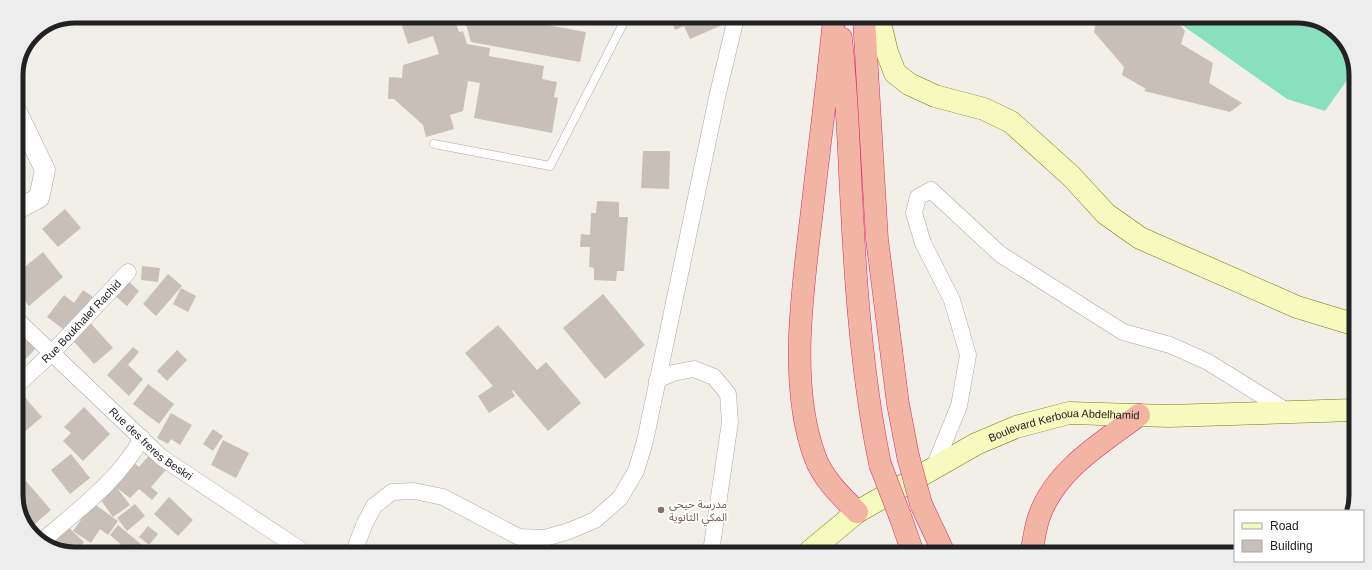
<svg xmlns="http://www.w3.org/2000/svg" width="1372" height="570" font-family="Arial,'Noto Sans Arabic',sans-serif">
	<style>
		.pitch { fill: #88e0be }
		.building { fill: #c7bfb8 }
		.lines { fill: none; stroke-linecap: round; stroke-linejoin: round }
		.service-casing { stroke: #a9a9a9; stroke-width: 9 }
		.minor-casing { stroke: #a9a9a9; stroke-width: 17 }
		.tertiary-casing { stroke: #a9a9a9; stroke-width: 21 }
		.secondary-casing { stroke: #707d05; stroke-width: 23 }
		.trunk-casing { stroke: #dc2a67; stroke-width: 23 }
		.service { stroke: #fff; stroke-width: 8 }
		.minor { stroke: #fff; stroke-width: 16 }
		.tertiary { stroke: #fff; stroke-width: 20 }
		.secondary { stroke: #f7fabf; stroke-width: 22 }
		.trunk { stroke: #f2b4a3; stroke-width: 22 }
		.trunk-bridge-casing { stroke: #dc2a67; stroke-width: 23; stroke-linecap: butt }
		.trunk-bridge { stroke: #f2b4a3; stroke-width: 22 }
		.education-dot { fill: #8d6e63; stroke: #fff; stroke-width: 1.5 }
		.labels { text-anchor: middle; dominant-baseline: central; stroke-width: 4; stroke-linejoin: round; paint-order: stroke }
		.street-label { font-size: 11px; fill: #222; stroke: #fff }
		.education-label { font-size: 11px; fill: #785e54; stroke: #fff; text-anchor: start }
		.rim { fill: none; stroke: #222; stroke-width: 5 }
	</style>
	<rect width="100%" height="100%" fill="#f2efe9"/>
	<!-- pitch -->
	<path class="pitch" d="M1175,20H1319L1344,39L1355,69L1325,111L1287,99Z"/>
	<!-- building -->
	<path class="building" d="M399,17H454L459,32L463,31L467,44L490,48L489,56L544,66L542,79L557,82L554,97L558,98L552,133L474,118L480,83L468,81L463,111L450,115L454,129L426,137L423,125L394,99H388L389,77L402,78L403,65L439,54L433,36L408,44Z
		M464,17L530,18V22L586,32L580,62L471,42Z
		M670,18H717L720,26L690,39L684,26L675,30Z
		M1084,20H1176L1185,31L1181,44L1213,63L1209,83L1242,103L1230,112L1144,91L1146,89L1122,75L1124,67L1094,32L1095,26Z
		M643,151H670L669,189L641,188Z
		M597,201L619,202V217H628L624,271H617L616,281L594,280V268L589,267L590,247H580L581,234L590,235L591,213H596Z
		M65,209L81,228L58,247L42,229Z
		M43,252L63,277L29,306L16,290V274Z
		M142,266L160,268L158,282L141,280Z
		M168,274L182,286L156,316L143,304Z
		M127,280L139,291L127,306L114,295Z
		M181,288L196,296L188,312L173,304Z
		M83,290L93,297L67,332L47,317L64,295L74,303Z
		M603,294L645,345L605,379L563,328Z
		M87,319L113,348L94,364L68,335Z
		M498,325L537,370L546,362L581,403L548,431L513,390L512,391L515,396L489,413L478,396L493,386L465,353Z
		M16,328L36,348L16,369Z
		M133,347L139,352L128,365L143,379L129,396L107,375Z
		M177,350L187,360L167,381L157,371Z
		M148,384L174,404L159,424L133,404Z
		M16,387L42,417L16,439Z
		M84,407L110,434L83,461L63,441L71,433L64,427Z
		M171,413L192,425L180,445L171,439L168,444L157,438Z
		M213,429L223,436L213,451L203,444Z
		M223,440L249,453L236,478L211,465Z
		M156,447L173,462L151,487L158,493L152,500L139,489L130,498L117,488L130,505L113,517L98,496L131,460L139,467Z
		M71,454L90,478L70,494L51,470Z
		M26,481L51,510L28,530L16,499V489Z
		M169,497L193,520L178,536L154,514Z
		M93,503L118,521L108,535L100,529L91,543L73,531Z
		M135,504L145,516L127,531L117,518Z
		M118,525L148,550H127L110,535Z
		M148,526L158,534L149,545L139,537Z
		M68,527L84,542L77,550H53L50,547Z"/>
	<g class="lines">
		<!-- service casing -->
		<g class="service-casing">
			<path id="service" d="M434,144L550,166L626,18"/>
		</g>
		<!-- minor casing -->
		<g class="minor-casing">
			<g id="minor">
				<path id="s1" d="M16,319L161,457L301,550"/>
				<path d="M657,380L673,373L694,369L714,377L728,394L730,422L711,552"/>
				<path id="s2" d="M16,386L52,353L128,272"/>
				<path d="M934,467L959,406L968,355L952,300L923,243L914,213L918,197L931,190L1000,254L1123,332L1170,345L1208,362L1290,413"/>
				<path d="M42,541C78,510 119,480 142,438"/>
				<path d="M354,551L365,523L374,506L392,492L414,491L443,497L519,537L545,538L569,531L595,520L620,498L636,471L645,441L718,93L736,18"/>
			</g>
		</g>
		<!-- tertiary casing -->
		<g class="tertiary-casing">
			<path id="tertiary" d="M16,110L45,170L39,198L16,210"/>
		</g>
		<!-- secondary casing -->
		<g class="secondary-casing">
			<g id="secondary">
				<path d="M879,19L887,52L895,73L909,84L935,96L984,109L1011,122L1071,176L1106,214L1140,238L1297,307L1353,324"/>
				<path id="s3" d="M809,552L857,512L976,444L1016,427L1069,413L1169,416L1353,410"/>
			</g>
		</g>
		<!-- trunk casing -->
		<g class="trunk-casing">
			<path id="trunk" d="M834,19C828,80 820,141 813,202C804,282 787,381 815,457C823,479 841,496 857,512
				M864,19L877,239L898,404L908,456
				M841,38C848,101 849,165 853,229C857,307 864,387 880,464
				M921,504L944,553
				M900,516L913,553
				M1031,553C1034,541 1035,528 1039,517C1055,470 1102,443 1139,415"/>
		</g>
		<!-- service -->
		<use href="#service" class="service"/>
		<!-- minor -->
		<use href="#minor" class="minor"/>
		<!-- tertiary -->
		<use href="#tertiary" class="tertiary"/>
		<!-- secondary -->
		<use href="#secondary" class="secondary"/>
		<!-- trunk -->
		<use href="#trunk" class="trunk"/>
		<!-- trunk-bridge casing -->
		<g class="trunk-bridge-casing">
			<path id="trunk-bridge" d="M908,456L921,504
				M880,464L900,516"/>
		</g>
		<!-- trunk-bridge -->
		<use href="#trunk-bridge" class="trunk-bridge"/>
	</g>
	<!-- markers -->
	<circle class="education-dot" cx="661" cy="510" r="4"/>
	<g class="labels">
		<!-- street labels -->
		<g class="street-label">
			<text stroke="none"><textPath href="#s2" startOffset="92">Rue Boukhalef Rachid</textPath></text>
			<text stroke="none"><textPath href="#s3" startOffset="291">Boulevard Kerboua Abdelhamid</textPath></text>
			<text stroke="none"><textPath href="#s1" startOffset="184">Rue des freres Beskri</textPath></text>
		</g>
		<!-- education labels -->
		<g class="education-label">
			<text x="669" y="504">مدرسة حيحي<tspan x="669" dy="13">المكي الثانوية</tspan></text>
		</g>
	</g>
	<!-- crop -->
	<path d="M0 0H1372V570H0ZM75 23H1297A52 52 0 0 1 1349 75V495A52 52 0 0 1 1297 547H75A52 52 0 0 1 23 495V75A52 52 0 0 1 75 23Z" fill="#ededed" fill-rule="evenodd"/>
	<path class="rim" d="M75 23H1297A52 52 0 0 1 1349 75V495A52 52 0 0 1 1297 547H75A52 52 0 0 1 23 495V75A52 52 0 0 1 75 23Z"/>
	<!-- legend -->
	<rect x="1234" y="510" width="130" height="52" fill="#ffffff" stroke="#a7a7a7"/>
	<rect x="1242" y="523" width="20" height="6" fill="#f7fabf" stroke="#a7a7a7"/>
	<text x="1270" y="530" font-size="12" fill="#222222">Road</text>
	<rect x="1242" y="540" width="20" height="12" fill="#c7bfb8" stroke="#a7a7a7"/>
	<text x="1270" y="550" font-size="12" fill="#222222">Building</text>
</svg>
